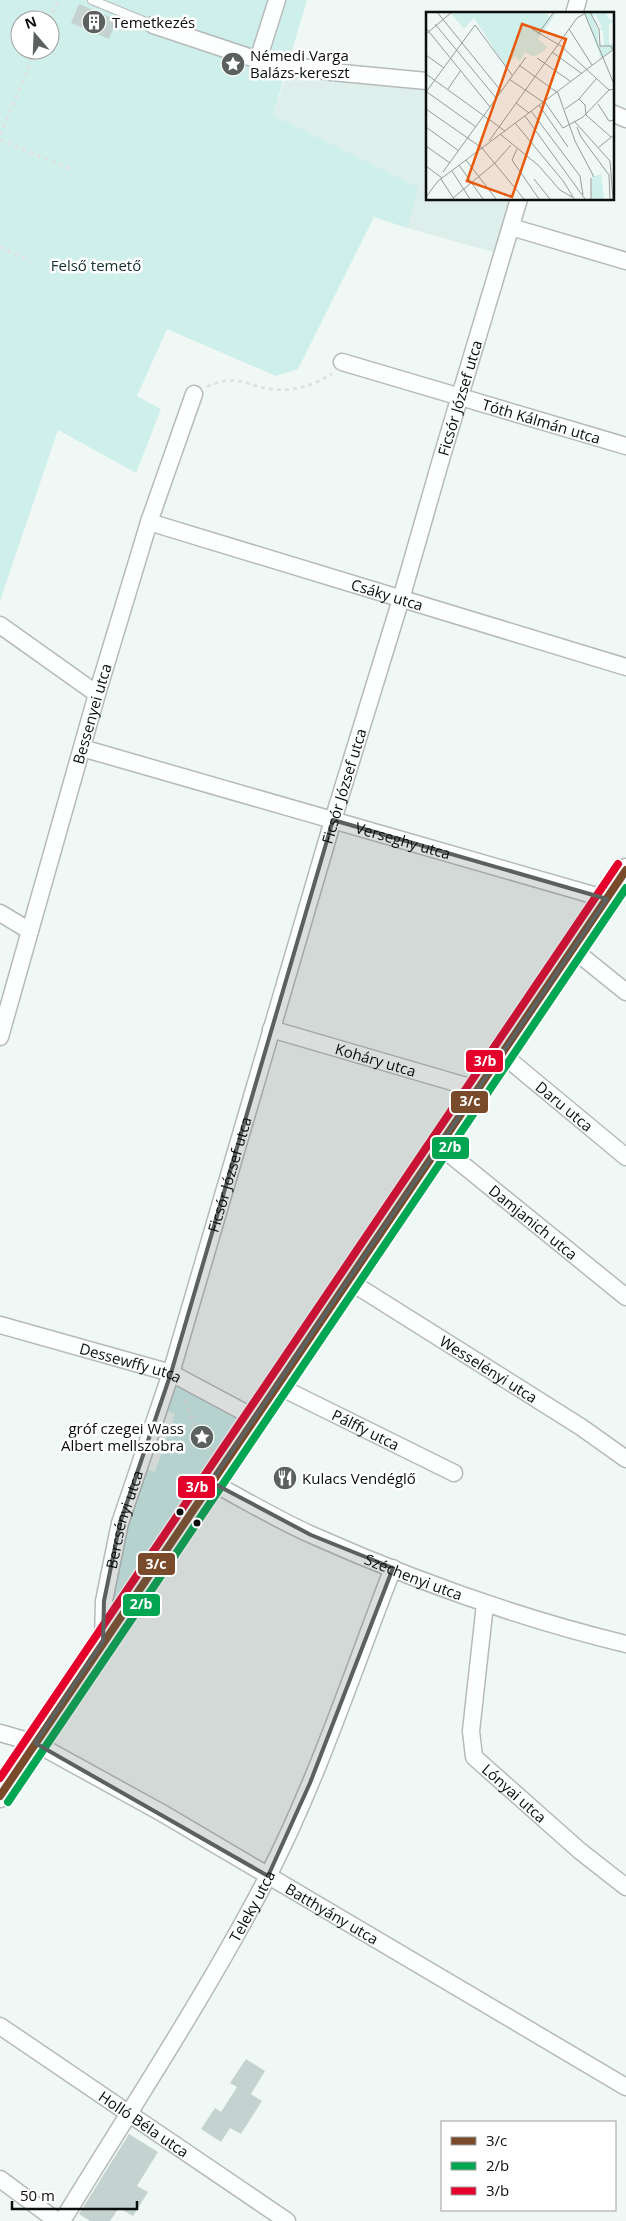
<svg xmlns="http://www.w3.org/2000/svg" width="626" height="2221" font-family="'Open Sans',sans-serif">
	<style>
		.built { fill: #ddeeeb }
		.green { fill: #ceefea; fill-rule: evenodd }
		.building { fill: #c5d3d0 }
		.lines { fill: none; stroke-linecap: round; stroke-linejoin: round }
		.lane-casing { stroke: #b5baba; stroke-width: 10 }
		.street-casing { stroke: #b5baba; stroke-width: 19 }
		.secondary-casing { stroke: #b5baba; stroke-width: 25 }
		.path { stroke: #dfe2e2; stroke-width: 3; stroke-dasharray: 4 4; stroke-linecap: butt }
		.lane { stroke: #fdfefe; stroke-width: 8 }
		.street { stroke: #fdfefe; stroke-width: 16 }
		.secondary { stroke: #fdfefe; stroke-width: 22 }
		.bus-1-casing { stroke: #fff; stroke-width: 11 }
		.bus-2-casing { stroke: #fff; stroke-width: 11 }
		.bus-3-casing { stroke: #fff; stroke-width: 11 }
		.bus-1 { stroke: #7a4b2a; stroke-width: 8 }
		.bus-2 { stroke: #00a651; stroke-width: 8 }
		.bus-3 { stroke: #e4002b; stroke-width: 8 }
		.marked { fill: #5a615f; fill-opacity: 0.2; stroke: #5a615f; stroke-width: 4; stroke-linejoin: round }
		.bus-dot { fill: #0a0f0e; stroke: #fff; stroke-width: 2 }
		.labels { text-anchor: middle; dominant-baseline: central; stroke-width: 5; stroke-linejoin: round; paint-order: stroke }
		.poi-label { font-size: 15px; fill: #0a0f0e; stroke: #fff; text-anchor: start }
		.park-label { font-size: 15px; fill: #13302d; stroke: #fff }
		.street-label { font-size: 15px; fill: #0a0f0e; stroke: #fff }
		.inset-road { fill: none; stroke: #949b99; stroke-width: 1 }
		.view { fill: #e8590c; fill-opacity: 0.15; stroke: #e8590c; stroke-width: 2.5 }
		.inset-edge { fill: none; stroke: #0a0f0e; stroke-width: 2.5 }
		.line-badge { stroke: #fff; stroke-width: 2 }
		.badge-label { font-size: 14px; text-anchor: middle; font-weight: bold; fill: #fff }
	</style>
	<rect width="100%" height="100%" fill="#f0f8f6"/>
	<!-- built -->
	<path class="built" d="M288,70L427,84V199H516L500,254L407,228L418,188L273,115Z"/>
	<!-- green -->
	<path class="green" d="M0,0H307L273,115L419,188L407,228L374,217L298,369L276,376L167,329L137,396L161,409L136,473L58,430L0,601ZM20,20H50V50H20Z
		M171,1374L255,1419L103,1640L139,1467L155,1472L175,1414L159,1408Z"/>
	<!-- building -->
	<path class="building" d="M79,4L117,20L109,39L71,23Z
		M246,2059L265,2071L251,2094L262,2101L241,2134L230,2128L221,2142L201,2129L215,2108L221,2112L237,2087L230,2083Z
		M129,2134L158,2152L137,2186L148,2192L133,2216L119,2208L110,2221H90L79,2214Z"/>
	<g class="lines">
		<!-- lane casing -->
		<g class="lane-casing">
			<path id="lane" d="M92,0L153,25"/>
		</g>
		<!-- street casing -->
		<g class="street-casing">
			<g id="street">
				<path d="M574,14L578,0"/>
				<path d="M153,25L258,60L332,72L427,81"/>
				<path d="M258,60L277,0"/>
				<path d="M612,113L626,119"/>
				<path d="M511,227L626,261"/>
				<path id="s1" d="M342,362L626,446"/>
				<path id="s2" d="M149,522L626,667"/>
				<path d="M0,625L97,694"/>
				<path id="s3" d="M82,748L607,899"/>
				<path d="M0,913L30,931"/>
				<path d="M574,950L626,992"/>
				<path id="s4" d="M271,1029L480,1090"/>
				<path id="s5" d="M0,1037L97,694L149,522L194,394"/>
				<path id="s6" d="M503,1055L626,1157"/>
				<path id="s7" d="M441,1147L626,1297"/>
				<path id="s8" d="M349,1281L581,1427L626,1459"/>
				<path id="s9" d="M0,1325L171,1373L255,1418"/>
				<path id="s10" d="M278,1386L454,1473"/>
				<path id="s11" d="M211,1482C245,1500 278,1520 312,1535C413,1580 519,1618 626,1644"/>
				<path id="s12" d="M485,1604L471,1731L474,1757L580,1851L626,1887"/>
				<path id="s13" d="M103,1641L104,1601L120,1523L171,1373L333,820L401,599L442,456L519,199"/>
				<path id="s14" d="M0,1733L35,1743L162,1813L626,2087"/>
				<path id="s15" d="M0,2026L287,2221"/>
				<path d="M0,2179L57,2221"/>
				<path id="s16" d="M62,2221C132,2107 206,1995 268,1876C318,1778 353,1671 393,1568"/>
			</g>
		</g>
		<!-- secondary casing -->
		<g class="secondary-casing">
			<path id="secondary" d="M0,1796C206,1485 420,1180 626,870"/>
		</g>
		<!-- path -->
		<path class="path" d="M49,20L58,0
			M0,135L36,50
			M0,140L71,169
			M0,247L30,261
			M207,387C236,373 245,385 270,389C294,392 312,386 332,374
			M185,1400L194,1424L206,1435L212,1450"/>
		<!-- lane -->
		<use href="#lane" class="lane"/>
		<!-- street -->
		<use href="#street" class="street"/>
		<!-- secondary -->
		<use href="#secondary" class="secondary"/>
		<!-- bus-1 casing -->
		<g class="bus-1-casing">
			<path id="bus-1" d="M0,1796L626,870"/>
		</g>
		<!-- bus-2 casing -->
		<g class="bus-2-casing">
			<path id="bus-2" d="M8,1802L626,888"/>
		</g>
		<!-- bus-3 casing -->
		<g class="bus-3-casing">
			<path id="bus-3" d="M0,1778L618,864"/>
		</g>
		<!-- bus-1 -->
		<use href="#bus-1" class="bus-1"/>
		<!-- bus-2 -->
		<use href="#bus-2" class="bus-2"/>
		<!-- bus-3 -->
		<use href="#bus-3" class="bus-3"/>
	</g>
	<!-- marked area -->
	<path class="marked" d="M333,820L607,899L211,1482L311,1535L393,1568L310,1783L268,1876L35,1743L103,1641L104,1601L120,1523L171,1373Z"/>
	<!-- icons -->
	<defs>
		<g id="building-disc" transform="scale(1.25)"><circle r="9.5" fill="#5a615f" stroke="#fff"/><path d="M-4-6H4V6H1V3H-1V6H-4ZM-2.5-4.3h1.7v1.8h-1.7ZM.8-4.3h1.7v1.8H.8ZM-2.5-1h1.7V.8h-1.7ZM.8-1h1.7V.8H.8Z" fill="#fff"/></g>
		<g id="sight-disc" transform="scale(1.25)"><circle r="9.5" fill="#5a615f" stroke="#fff"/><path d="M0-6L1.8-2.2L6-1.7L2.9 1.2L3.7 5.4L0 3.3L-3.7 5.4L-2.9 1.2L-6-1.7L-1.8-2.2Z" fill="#fff"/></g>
		<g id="restaurant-disc" transform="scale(1.25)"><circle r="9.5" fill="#5a615f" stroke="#fff"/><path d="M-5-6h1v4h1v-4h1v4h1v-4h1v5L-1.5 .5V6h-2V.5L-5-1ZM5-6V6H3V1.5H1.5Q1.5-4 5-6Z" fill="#fff"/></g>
	</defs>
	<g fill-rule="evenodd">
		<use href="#building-disc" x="94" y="22"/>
		<use href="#sight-disc" x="233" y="64"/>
		<use href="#sight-disc" x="202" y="1437"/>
		<use href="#restaurant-disc" x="285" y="1478"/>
	</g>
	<!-- markers -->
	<g class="bus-dot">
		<circle cx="180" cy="1512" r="4.5"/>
		<circle cx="197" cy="1523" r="4.5"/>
	</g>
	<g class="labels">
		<!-- poi labels -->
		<g class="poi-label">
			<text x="112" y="22">Temetkezés</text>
			<text x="250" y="55">Némedi Varga<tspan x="250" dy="17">Balázs-kereszt</tspan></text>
			<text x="184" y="1428" text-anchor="end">gróf czegei Wass<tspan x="184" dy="17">Albert mellszobra</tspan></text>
			<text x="302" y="1478">Kulacs Vendéglő</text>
		</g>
		<!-- park labels -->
		<g class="park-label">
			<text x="96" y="265">Felső temető</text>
		</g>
		<!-- street labels -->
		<g class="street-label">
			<text stroke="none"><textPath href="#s13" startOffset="1295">Ficsór József utca</textPath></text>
			<text stroke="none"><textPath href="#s1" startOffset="208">Tóth Kálmán utca</textPath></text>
			<text stroke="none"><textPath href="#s2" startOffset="249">Csáky utca</textPath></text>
			<text stroke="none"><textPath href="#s5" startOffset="336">Bessenyei utca</textPath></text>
			<text stroke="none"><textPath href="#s13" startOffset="890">Ficsór József utca</textPath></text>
			<text stroke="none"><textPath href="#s3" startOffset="334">Verseghy utca</textPath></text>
			<text stroke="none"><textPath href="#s4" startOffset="109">Koháry utca</textPath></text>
			<text stroke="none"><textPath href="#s6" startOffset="80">Daru utca</textPath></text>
			<text stroke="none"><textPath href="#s13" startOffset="485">Ficsór József utca</textPath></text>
			<text stroke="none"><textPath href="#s7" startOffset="119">Damjanich utca</textPath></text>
			<text stroke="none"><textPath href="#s9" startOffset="136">Dessewffy utca</textPath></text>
			<text stroke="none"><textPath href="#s8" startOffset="165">Wesselényi utca</textPath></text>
			<text stroke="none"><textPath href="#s10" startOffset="98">Pálffy utca</textPath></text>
			<text stroke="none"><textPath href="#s13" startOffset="124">Bercsényi utca</textPath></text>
			<text stroke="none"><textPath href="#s11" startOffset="224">Széchenyi utca</textPath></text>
			<text stroke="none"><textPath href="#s12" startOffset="208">Lónyai utca</textPath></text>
			<text stroke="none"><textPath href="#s16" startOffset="368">Teleky utca</textPath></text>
			<text stroke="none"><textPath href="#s14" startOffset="379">Batthyány utca</textPath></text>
			<text stroke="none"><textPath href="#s15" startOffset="174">Holló Béla utca</textPath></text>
		</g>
	</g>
	<!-- overview -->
	<g transform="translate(426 12)">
		<rect width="188" height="188" fill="#f0f8f6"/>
		<path d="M24,0H119L124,5L131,0L112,27L121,35L119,38L108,45L99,40L94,49L89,44L80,55L48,6L38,17ZM158,0H187L180,3L187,10L183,12V32H187V37L175,46ZM169,3L176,15L173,17L177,19L178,34L172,33V18L166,4ZM166,161L168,165L175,161L178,187H165Z" fill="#ceefea" fill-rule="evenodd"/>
		<path class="inset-road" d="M11,0L75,79M158,0L188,72M164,0L173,17L174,34H185L186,37M9,12L70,86M0,16L64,95M106,17L135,34L183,78L188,77M143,17L166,53M0,22L26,0M112,22L128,0M126,40L155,61M0,43L18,56M111,46L144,69M93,53L132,81L149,129L168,165M0,62L79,119M83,67L117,90M22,77L35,58M0,80L49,13L86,63M1,80L50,115M153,87L159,93L160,103L185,125M118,89L137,116L157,105L183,78M90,91L103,101M172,92L183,109L188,108M113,93L142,135M0,97L56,136L98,187M139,97L153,87L170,67M105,99L154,164L157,183M99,104L159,187M149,110L184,149L187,187M89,111L138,170L148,187M0,115L33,139M151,115L155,125L183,163L184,187M74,122L112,153L134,178L146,185M63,129L151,6L158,2M0,134L24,151M173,135L188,123M91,137L86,148L113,187M40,148L70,187M33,153L57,187M0,154L16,166M26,159L44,187M17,160L100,45M15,167L28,187M108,167L124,187M0,185L12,169L188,37M27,186L69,151L85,133M165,187V166"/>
		<path class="view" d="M96,12L140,27L86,185L41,169Z"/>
		<rect width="188" height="188" class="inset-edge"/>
	</g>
	<g class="line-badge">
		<rect x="465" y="1049" width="39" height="24" rx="5" fill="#e4002b"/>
		<rect x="450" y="1090" width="39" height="24" rx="5" fill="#7a4b2a"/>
		<rect x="431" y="1136" width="39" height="24" rx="5" fill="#00a651"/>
		<rect x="177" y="1475" width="39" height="24" rx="5" fill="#e4002b"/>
		<rect x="137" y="1552" width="39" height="24" rx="5" fill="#7a4b2a"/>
		<rect x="122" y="1593" width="39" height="24" rx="5" fill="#00a651"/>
	</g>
	<g class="badge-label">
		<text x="485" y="1066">3/b</text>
		<text x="470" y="1106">3/c</text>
		<text x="450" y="1152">2/b</text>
		<text x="197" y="1492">3/b</text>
		<text x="156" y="1569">3/c</text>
		<text x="141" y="1609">2/b</text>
	</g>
	<!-- legend -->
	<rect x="441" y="2121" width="175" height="90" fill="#ffffff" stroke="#9d9f9f"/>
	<rect x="451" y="2137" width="25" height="8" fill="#7a4b2a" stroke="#9d9f9f"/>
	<text x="486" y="2146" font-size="15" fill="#0a0f0e">3/c</text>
	<rect x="451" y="2162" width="25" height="8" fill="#00a651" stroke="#9d9f9f"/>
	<text x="486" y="2171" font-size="15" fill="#0a0f0e">2/b</text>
	<rect x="451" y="2187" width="25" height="8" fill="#e4002b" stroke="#9d9f9f"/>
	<text x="486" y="2196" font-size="15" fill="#0a0f0e">3/b</text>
	<!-- north arrow -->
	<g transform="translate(35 35) rotate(341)"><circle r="24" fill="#ffffff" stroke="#9d9f9f"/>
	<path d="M0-4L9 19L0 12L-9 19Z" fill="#5a615f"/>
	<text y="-8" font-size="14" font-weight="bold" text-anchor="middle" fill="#0a0f0e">N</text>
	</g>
	<!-- scale -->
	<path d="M12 2201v8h125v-8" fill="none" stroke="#0a0f0e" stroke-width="2.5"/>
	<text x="20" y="2201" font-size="15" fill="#0a0f0e" stroke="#ffffff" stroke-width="4" paint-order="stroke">50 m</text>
</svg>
